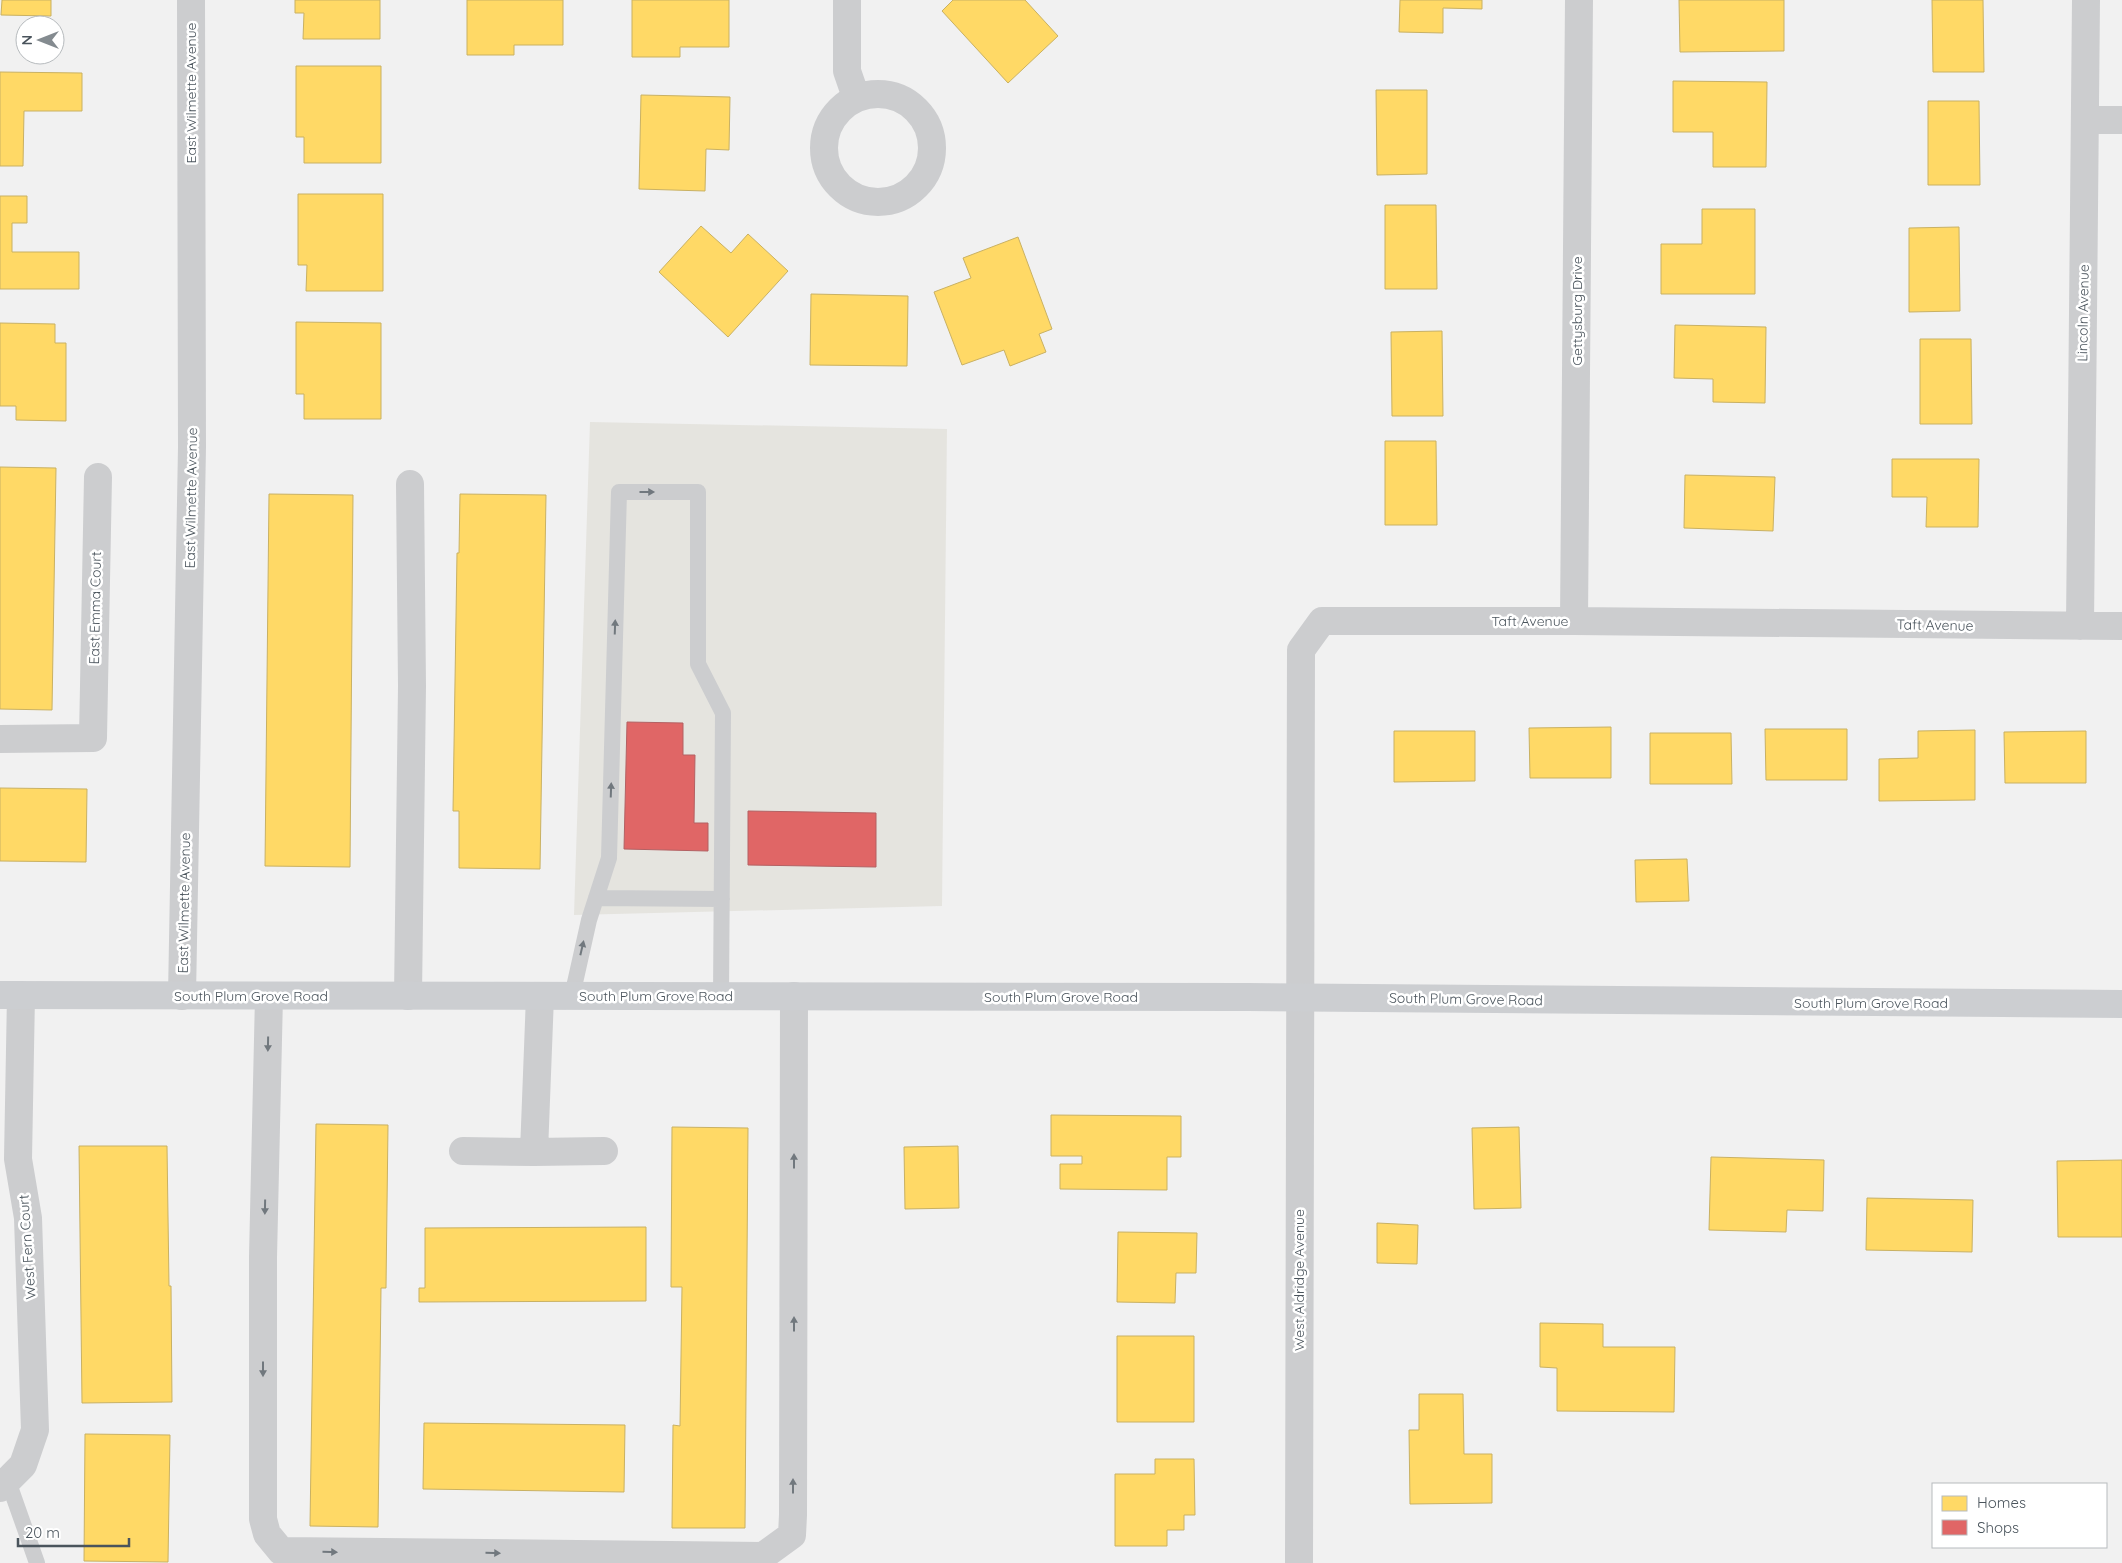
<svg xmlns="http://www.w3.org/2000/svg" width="2122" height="1563" font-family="Quicksand,sans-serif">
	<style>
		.commercial { fill: #e5e4df }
		.homes { fill: #ffd966; stroke: #c9b163 }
		.shops { fill: #e06666; stroke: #b36163 }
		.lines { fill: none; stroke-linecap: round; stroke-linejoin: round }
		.service { stroke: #cccdcf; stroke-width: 16 }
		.minor { stroke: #cccdcf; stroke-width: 28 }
		.secondary { stroke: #ccced1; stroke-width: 28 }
		.oneway { fill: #71787e }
		.labels { text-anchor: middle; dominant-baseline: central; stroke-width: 5; stroke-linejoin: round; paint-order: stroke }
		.street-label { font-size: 14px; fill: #4a545c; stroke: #fff }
	</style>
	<rect width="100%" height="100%" fill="#f1f1f1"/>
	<!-- commercial -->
	<path class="commercial" d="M590,422L947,429L942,906L574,915Z"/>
	<!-- homes -->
	<path class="homes" d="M2,0H51V16L1,15Z
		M295,0H380V39H303L304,13H295Z
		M467,0H563V45H514V55H467Z
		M632,0H729V47H680V57H632Z
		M953,0H1025L1058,36L1008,83L942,11Z
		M1400,0H1482V9L1443,8V33L1399,32Z
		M1679,0H1784V51L1680,52Z
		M1932,0H1983L1984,72H1933Z
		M296,66H381V163H304V137H296Z
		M0,72L82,73V111H24L23,166H0Z
		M1673,81L1767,82L1766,167H1713V132H1673Z
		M1376,90H1427V174L1377,175Z
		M641,95L730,97L729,150L706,149L705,191L639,189Z
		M1928,101H1979L1980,185H1928Z
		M298,194H383V291H306L307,265H298Z
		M0,196H27V223H12V252H79V289H0Z
		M1385,205H1436L1437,289H1385Z
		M1702,209H1755V294H1661V244H1702Z
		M701,226L731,253L748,234L788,271L728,337L659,272Z
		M1959,227L1960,311L1909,312V228Z
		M1018,237L1052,329L1039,334L1046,352L1010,366L1004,350L962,365L934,292L971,278L963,258Z
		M811,294L908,296L907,366L810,365Z
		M296,322L381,323V419H304V394H296Z
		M0,323L55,324V343H66V421L16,420V406H0Z
		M1675,325L1766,327L1765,403L1713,402V379L1674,378Z
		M1442,331L1443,416H1392L1391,332Z
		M1920,339H1971L1972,424H1920Z
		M1385,441H1436L1437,525H1385Z
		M1892,459H1979L1978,527H1926L1927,497H1892Z
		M0,467L56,468L52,710L0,709Z
		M1685,475L1775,477L1773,531L1684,528Z
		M269,494L353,495L350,867L265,866Z
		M460,494L546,495L540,869L459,868V811H453L457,553H459Z
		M1611,727V778H1530L1529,728Z
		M1765,729H1847V780H1766Z
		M1975,730V800L1879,801V759L1918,758V731Z
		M1394,731H1475V781L1394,782Z
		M2086,731V783H2005L2004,732Z
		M1650,733H1731L1732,784H1650Z
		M0,788L87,789L86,862L0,861Z
		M1687,859L1689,901L1636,902L1635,860Z
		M1051,1115L1181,1116V1157H1167V1190L1060,1189V1164H1082V1156H1051Z
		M316,1124L388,1125L386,1288H381L378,1527L310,1526Z
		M672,1127L748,1128L745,1528H672L673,1425L680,1426L682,1287H671Z
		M1519,1127L1521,1208L1474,1209L1472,1128Z
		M79,1146H167L169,1286H171L172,1402L82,1403Z
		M958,1146L959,1208L905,1209L904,1147Z
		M1711,1157L1824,1160L1823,1211L1787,1210L1786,1232L1709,1230Z
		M2122,1160V1237H2058L2057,1161Z
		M1867,1198L1973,1200L1972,1252L1866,1250Z
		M1377,1223L1418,1225L1417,1264L1377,1263Z
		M646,1227V1301L419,1302V1288H425V1228Z
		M1118,1232L1197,1233L1196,1273H1176L1175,1303L1117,1302Z
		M1540,1323L1603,1324V1347H1675L1674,1412L1557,1411V1368L1540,1367Z
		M1117,1336H1194V1422H1117Z
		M1419,1394H1463L1464,1454H1492V1503L1410,1504L1409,1430H1419Z
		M424,1423L625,1425L624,1492L423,1489Z
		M85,1434L170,1435L168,1562L84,1561Z
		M1155,1459H1194L1195,1515H1184V1530H1167V1546H1115V1474H1155Z"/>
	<!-- shops -->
	<path class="shops" d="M627,722L683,723V755H695L694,823H708V851L624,849Z
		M748,811L876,813V867L748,865Z"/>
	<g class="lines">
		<!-- service -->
		<path class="service" d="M596,898L722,899
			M572,996L589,920L609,858L619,492H698V664L723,713L721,996
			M8,1481L37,1563"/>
		<!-- minor -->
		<path class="minor" d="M847,0V71L856,97
			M824 148a54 54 0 1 1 108 0a54 54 0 1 1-108 0Z
			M2085,120H2122
			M1574,621L1579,0
			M2080,626L2086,0
			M0,739L93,738L98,477
			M182,996L192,447L191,0
			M269,996L263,1257V1519L267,1534L281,1551L763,1556L792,1535L793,1515L794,996
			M408,996L412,686L410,484
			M463,1151L534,1152L540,996
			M534,1152L604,1151
			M0,1488L23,1465L35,1430L28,1218L18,1159L21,995
			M1299,1563L1301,650L1322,621H1574L2122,626"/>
		<!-- secondary -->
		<path class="secondary" d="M0,995L1248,997L2122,1004"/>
	</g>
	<!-- one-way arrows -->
	<defs><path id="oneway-solid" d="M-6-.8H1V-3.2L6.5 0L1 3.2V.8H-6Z" transform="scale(1.25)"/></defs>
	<g class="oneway">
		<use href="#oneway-solid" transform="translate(647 492)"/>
		<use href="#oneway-solid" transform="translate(615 627) rotate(-88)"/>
		<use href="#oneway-solid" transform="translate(611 790) rotate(-88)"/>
		<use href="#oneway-solid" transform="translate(582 948) rotate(-77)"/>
		<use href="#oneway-solid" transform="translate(268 1044) rotate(91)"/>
		<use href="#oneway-solid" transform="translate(794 1161) rotate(-90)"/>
		<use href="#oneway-solid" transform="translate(265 1207) rotate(91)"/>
		<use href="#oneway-solid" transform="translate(794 1324) rotate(-90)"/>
		<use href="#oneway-solid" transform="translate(263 1369) rotate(90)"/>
		<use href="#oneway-solid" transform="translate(793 1486) rotate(-90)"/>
		<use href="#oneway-solid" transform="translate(330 1552) rotate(1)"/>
		<use href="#oneway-solid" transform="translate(493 1553) rotate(1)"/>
	</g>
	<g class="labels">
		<!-- street labels -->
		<g class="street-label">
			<text transform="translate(191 93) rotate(-90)">East Wilmette Avenue</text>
			<text transform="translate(1577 311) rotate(-90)">Gettysburg Drive</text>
			<text transform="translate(2083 313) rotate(-89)">Lincoln Avenue</text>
			<text transform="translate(191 498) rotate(-89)">East Wilmette Avenue</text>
			<text transform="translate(95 608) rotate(-89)">East Emma Court</text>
			<text x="1530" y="621">Taft Avenue</text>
			<text transform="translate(1935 625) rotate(1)">Taft Avenue</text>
			<text transform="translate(184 903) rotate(-89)">East Wilmette Avenue</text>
			<text x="251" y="996">South Plum Grove Road</text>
			<text x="656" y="996">South Plum Grove Road</text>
			<text x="1061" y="997">South Plum Grove Road</text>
			<text transform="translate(1466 999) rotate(1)">South Plum Grove Road</text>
			<text x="1871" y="1003">South Plum Grove Road</text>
			<text transform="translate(27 1247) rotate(-94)">West Fern Court</text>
			<text transform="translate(1299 1280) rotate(-90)">West Aldridge Avenue</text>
		</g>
	</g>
	<!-- legend -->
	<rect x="1932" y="1483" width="175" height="65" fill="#ffffff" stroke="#b7bbbe"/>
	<rect x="1942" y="1496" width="25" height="15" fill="#ffd966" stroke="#b7bbbe"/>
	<text x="1977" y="1508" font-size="15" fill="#4a545c">Homes</text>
	<rect x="1942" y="1520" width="25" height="15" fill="#e06666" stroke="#b7bbbe"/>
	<text x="1977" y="1533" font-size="15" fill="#4a545c">Shops</text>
	<!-- north arrow -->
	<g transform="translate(40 40) rotate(270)"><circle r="24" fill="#ffffff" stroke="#b7bbbe"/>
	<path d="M0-4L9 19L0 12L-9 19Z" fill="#848b90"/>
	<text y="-8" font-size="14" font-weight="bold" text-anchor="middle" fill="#4a545c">N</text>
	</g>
	<!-- scale -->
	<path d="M18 1538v8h111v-8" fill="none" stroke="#4a545c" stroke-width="2.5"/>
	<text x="25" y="1538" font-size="15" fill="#4a545c" stroke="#ffffff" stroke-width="4" paint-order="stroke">20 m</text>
</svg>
